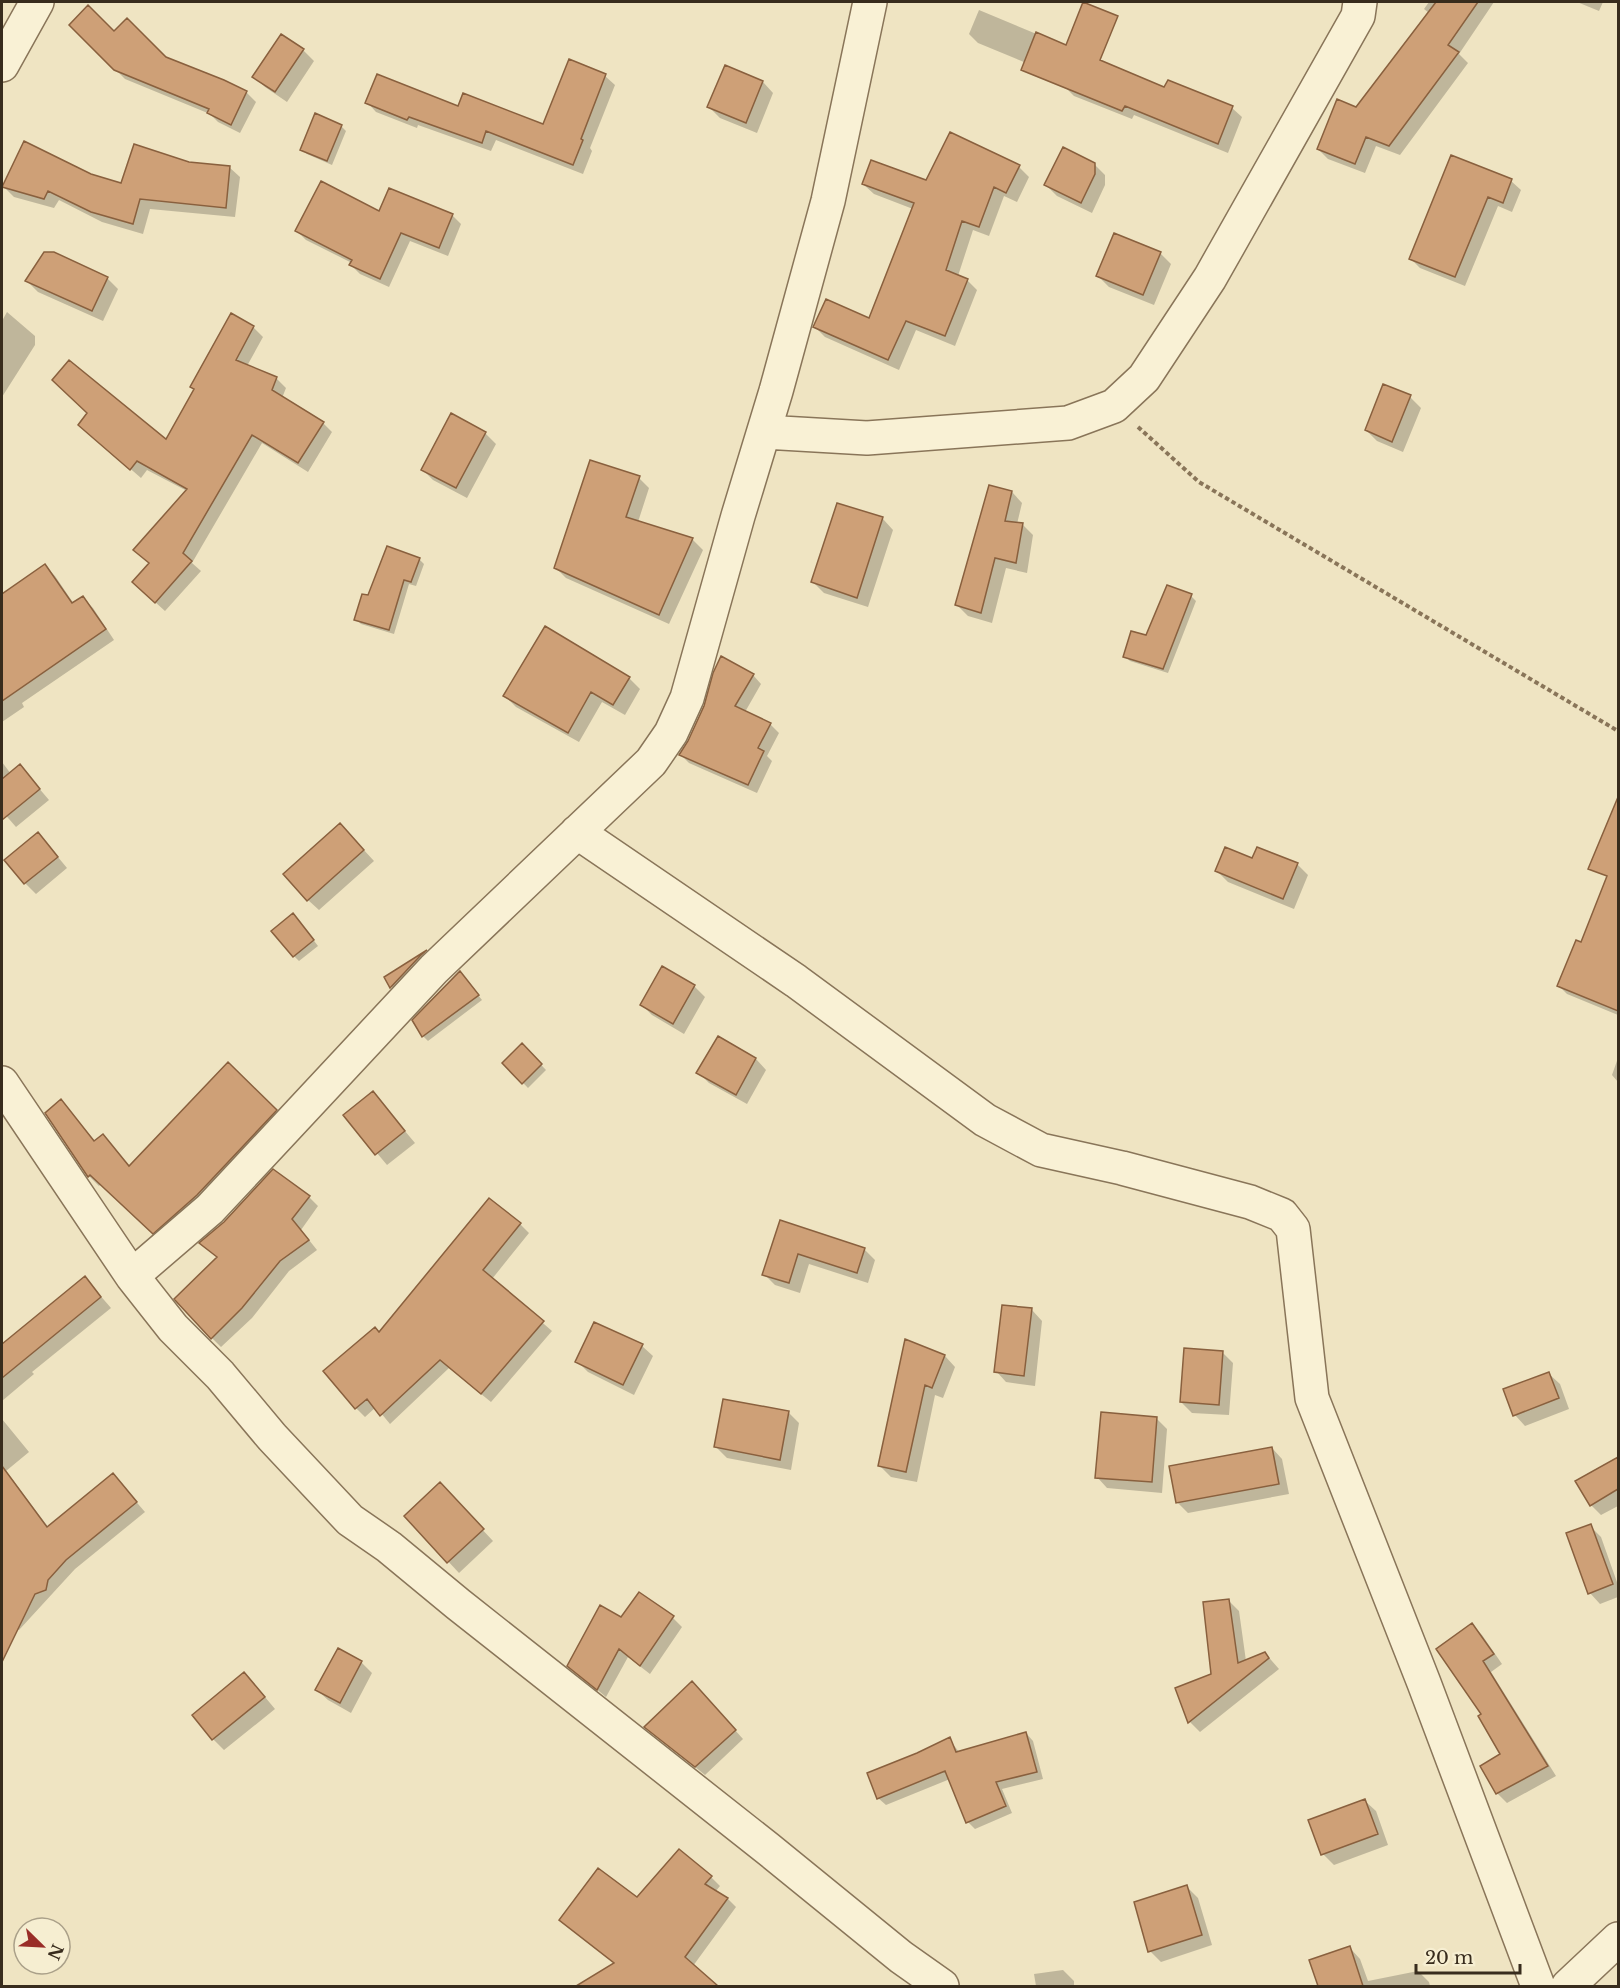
<svg xmlns="http://www.w3.org/2000/svg" width="1620" height="1988" font-family="'Libre Baskerville',serif">
	<style>
		.shadow { fill: #0003 }
		.building { fill: #cea077; stroke: #89603e; stroke-width: 1.5 }
		.lines { fill: none; stroke-linecap: round; stroke-linejoin: round }
		.minor-casing { stroke: #897559; stroke-width: 36 }
		.path { stroke: #897559; stroke-width: 4; stroke-dasharray: 4.5 3; stroke-linecap: butt }
		.minor { stroke: #f9f1d5; stroke-width: 33 }
	</style>
	<rect width="100%" height="100%" fill="#efe4c2"/>
	<!-- shadow -->
	<path class="shadow" d="M1429,2H1494L1459,54L1468,63L1400,155L1376,146L1365,173L1328,159L1318,149L1356,109L1429,13L1424,9Z
		M1577,2H1603L1599,11Z
		M979,10L1051,40L1048,72L978,43L969,34Z
		M71,25L114,34L165,58L223,81L247,93L256,102L240,133L218,122L210,114L125,79Z
		M303,50L314,61L287,102L265,87L254,76Z
		M570,61L605,76L615,85L590,148L592,151L583,174L496,140L491,151L418,125L417,128L376,112L367,102L459,108L544,126Z
		M725,67L763,82L773,93L757,133L720,118L709,107Z
		M1168,82L1232,108L1242,117L1228,153L1134,115L1132,119L1074,96L1065,87L1165,89Z
		M341,126L346,131L332,165L307,154L302,149Z
		M1452,156L1511,181L1521,190L1512,212L1498,206L1465,286L1420,268L1410,258Z
		M189,163L229,167L240,177L235,217L150,209L143,234L102,222L59,200L54,208L14,197L4,187L122,185Z
		M1094,164L1105,175V185L1092,213L1057,196L1046,185Z
		M1019,167L1029,177L1017,202L1004,196L989,236L973,230L958,276L967,280L977,290L955,346L916,330L899,370L825,337L815,327L870,320L913,209L874,194L863,184L927,181Z
		M379,213L452,215L461,224L448,256L410,241L389,287L360,274L351,265L352,263L306,240L297,231Z
		M1160,253L1171,264L1154,305L1109,287L1098,276Z
		M107,278L118,289L103,321L38,292L27,281Z
		M7,312L35,336V345L2,397V321Z
		M231,315L253,327L263,337L247,366L276,378L286,388L282,398L323,423L332,432L308,472L262,443L192,563L201,571L165,611L144,592L150,564L187,491L147,470L141,478L80,425L167,441L195,390L192,387Z
		M1410,397L1421,408L1403,452L1377,441L1366,430Z
		M485,433L496,444L467,498L433,480L423,470Z
		M639,478L649,488L638,522L693,540L703,550L669,624L566,578L556,568Z
		M1012,492L1022,503L1017,524L1023,525L1033,535L1027,573L1006,568L992,623L968,616L957,605Z
		M838,504L883,519L893,530L868,607L824,593L813,582Z
		M419,559L424,564L416,586L409,584L394,634L361,624L356,619L368,597Z
		M45,566L55,576L74,604L83,598L93,608L114,640L22,703L24,707L2,722V649L25,633L2,599V595Z
		M1191,596L1196,601L1168,673L1130,661L1125,656Z
		M753,675L761,684L745,712L770,724L779,733L767,756L772,761L757,793L689,763L681,755Z
		M629,678L640,689L625,715L602,702L579,742L516,707L505,696Z
		M2,762L11,774L20,766L49,800L16,827L2,811Z
		M351,836L374,861L319,910L308,900Z
		M48,845L67,868L36,894L25,883Z
		M1617,856H1618V1015L1567,994L1559,986L1582,944Z
		M1252,860L1297,864L1308,875L1294,909L1228,882L1217,871Z
		M298,920L318,946L299,961L294,956Z
		M427,952L431,956L396,992L386,978Z
		M464,977L482,1000L428,1041L423,1036Z
		M694,986L705,997L684,1034L652,1015L641,1004Z
		M718,1038L756,1059L766,1070L747,1104L709,1083L698,1072Z
		M522,1045L546,1070L528,1088L504,1063Z
		M1618,1058V1082L1612,1075Z
		M228,1065L285,1121L163,1242L101,1184L99,1186L89,1176L47,1113L61,1101L96,1142L103,1136L130,1167Z
		M373,1093L415,1143L387,1165L345,1115Z
		M309,1197L318,1206L301,1230L317,1250L289,1271L252,1318L221,1347L212,1338L218,1258L201,1243L225,1223Z
		M781,1222L864,1249L875,1260L868,1283L809,1264L800,1293L775,1285L764,1274Z
		M520,1224L529,1233L492,1279L552,1331L491,1402L449,1368L390,1424L376,1407L365,1417L356,1408L379,1334Z
		M85,1278L111,1308L32,1372L34,1374L2,1401V1346Z
		M1032,1310L1042,1321L1035,1386L1006,1382L996,1371Z
		M906,1341L945,1356L955,1367L943,1398L935,1395L917,1482L891,1477L880,1466Z
		M642,1346L653,1356L634,1395L588,1372L577,1361Z
		M1222,1352L1233,1363L1229,1415L1192,1413L1181,1402Z
		M1549,1374L1560,1384L1569,1409L1525,1426L1515,1415Z
		M788,1412L799,1423L791,1470L727,1458L716,1447Z
		M1156,1418L1167,1429L1162,1493L1107,1488L1097,1477Z
		M2,1419L29,1452L6,1471L49,1528L113,1475L145,1512L75,1569L19,1630L15,1628L35,1556L2,1588Z
		M1272,1448L1282,1459L1289,1494L1188,1513L1177,1502Z
		M1618,1458V1506L1601,1515L1591,1505L1577,1482Z
		M450,1495L493,1541L459,1573L406,1516Z
		M1590,1526L1601,1537L1618,1585V1597L1600,1604L1590,1593Z
		M640,1594L673,1618L682,1627L650,1674L628,1657L606,1697L569,1666L621,1619Z
		M1229,1601L1239,1611L1246,1661L1265,1653L1279,1669L1200,1732L1190,1722L1177,1689L1213,1675Z
		M1472,1625L1482,1635L1502,1664L1491,1672L1556,1776L1507,1803L1497,1793L1502,1754L1483,1714Z
		M338,1650L361,1662L372,1673L351,1713L328,1700L317,1690Z
		M255,1685L275,1709L224,1750L213,1739Z
		M700,1691L743,1739L705,1775L646,1727Z
		M1026,1733L1033,1741L1043,1779L1002,1789L1012,1813L975,1829L968,1822L950,1779L886,1805L878,1798L949,1739L959,1752Z
		M1365,1801L1376,1811L1388,1845L1334,1865L1323,1854Z
		M679,1852L711,1877L720,1886L715,1892L728,1899L736,1907L693,1966L716,1986H590L587,1982L615,1964L561,1920L638,1899Z
		M1187,1887L1198,1898L1212,1945L1161,1962L1150,1951Z
		M1350,1948L1360,1959L1368,1981L1418,1971L1429,1982L1430,1986H1320L1311,1961Z
		M1063,1970L1074,1981V1986H1036L1034,1974Z"/>
	<!-- building -->
	<path class="building" d="M1083,2L1118,16L1100,60L1164,87L1168,80L1233,106L1218,144L1125,106L1122,111L1021,70L1036,32L1066,45Z
		M1436,2H1478L1448,45L1459,52L1389,146L1366,137L1355,164L1317,149L1337,99L1356,107Z
		M88,5L114,31L127,18L166,57L224,80L247,91L231,125L207,113L209,109L114,70L69,25Z
		M281,34L304,49L275,92L252,77Z
		M569,59L606,74L581,139L583,140L573,165L486,131L482,143L409,117L407,120L365,103L377,74L458,106L463,93L543,124Z
		M725,65L763,81L746,123L707,107Z
		M315,113L342,125L327,161L300,150Z
		M950,132L1020,165L1006,193L994,187L979,227L962,221L946,270L968,279L945,336L906,321L888,360L813,327L826,299L869,318L914,203L862,184L871,160L926,180Z
		M24,141L91,174L121,183L134,144L189,162L230,166L226,208L140,199L133,224L91,212L48,191L44,199L2,187Z
		M1063,147L1095,163V174L1081,203L1044,185Z
		M1451,155L1512,179L1503,203L1488,197L1455,277L1409,259Z
		M321,181L379,211L389,188L453,214L439,248L401,233L380,279L349,265L352,260L295,231Z
		M1114,233L1161,252L1143,295L1096,276Z
		M44,252H54L108,277L92,311L25,281Z
		M231,313L254,326L236,360L277,377L272,390L324,422L298,463L252,435L183,553L192,561L155,603L132,582L149,563L133,550L187,489L137,461L130,470L78,425L87,413L52,380L69,360L166,439L194,389L190,387Z
		M1383,384L1411,395L1392,442L1365,430Z
		M451,413L486,432L456,488L421,470Z
		M590,460L640,476L626,517L693,538L659,615L554,568Z
		M989,485L1012,491L1005,521L1023,523L1016,563L995,558L981,613L955,605Z
		M837,503L883,517L857,598L811,582Z
		M387,546L420,558L411,582L404,580L389,630L354,620L362,594L368,595Z
		M45,564L72,603L83,596L106,629L2,701V594Z
		M1167,585L1192,594L1163,669L1123,657L1131,631L1146,635Z
		M545,626L630,677L613,705L591,692L568,733L503,696Z
		M721,656L754,674L735,706L771,723L758,748L764,751L748,785L679,755L688,741L704,706L713,673Z
		M20,764L40,789L2,820V779Z
		M1618,797V1011L1557,986L1576,940L1581,942L1607,876L1588,869Z
		M340,823L364,850L307,901L283,874Z
		M38,832L58,857L24,884L4,860Z
		M1225,847L1252,858L1257,847L1298,863L1283,899L1215,871Z
		M293,913L314,940L293,957L271,931Z
		M427,950L420,956L390,988L384,977Z
		M662,966L695,985L673,1024L640,1005Z
		M460,971L479,995L422,1037L412,1020Z
		M718,1036L756,1058L736,1095L696,1073Z
		M522,1043L542,1064L522,1084L502,1063Z
		M228,1062L277,1110L197,1195L153,1234L90,1175L88,1177L45,1113L61,1099L94,1141L103,1134L129,1166Z
		M373,1091L405,1131L375,1155L343,1115Z
		M273,1169L310,1196L292,1219L309,1240L280,1261L242,1308L211,1339L174,1299L217,1257L199,1243L224,1222Z
		M489,1198L521,1223L483,1270L544,1321L481,1394L440,1360L380,1416L367,1399L355,1409L323,1371L375,1327L379,1332Z
		M780,1220L865,1248L857,1273L798,1254L789,1283L762,1275Z
		M85,1276L101,1297L2,1378V1344Z
		M1002,1305L1032,1308L1024,1376L994,1372Z
		M594,1322L643,1344L623,1385L575,1362Z
		M905,1339L945,1355L932,1388L925,1385L906,1472L878,1466Z
		M1184,1348L1223,1351L1219,1405L1180,1402Z
		M1549,1372L1559,1398L1513,1416L1503,1389Z
		M723,1399L789,1411L780,1460L714,1447Z
		M1101,1412L1157,1417L1152,1482L1095,1478Z
		M1272,1447L1279,1484L1176,1503L1169,1466Z
		M1618,1457V1489L1590,1506L1575,1481Z
		M2,1466L47,1527L113,1473L137,1502L66,1560L48,1580L46,1590L35,1594L2,1662Z
		M440,1482L484,1529L447,1563L404,1516Z
		M1591,1524L1613,1584L1588,1594L1566,1533Z
		M639,1592L674,1616L640,1666L619,1649L597,1690L567,1666L600,1605L621,1617Z
		M1229,1599L1238,1663L1265,1652L1269,1658L1188,1723L1175,1688L1211,1674L1203,1602Z
		M1472,1623L1494,1654L1483,1661L1548,1766L1496,1794L1480,1766L1500,1754L1478,1716L1481,1714L1436,1649Z
		M338,1648L362,1661L340,1703L315,1690Z
		M244,1672L265,1697L212,1740L192,1715Z
		M692,1681L736,1730L695,1767L644,1727Z
		M1026,1732L1037,1772L996,1782L1006,1806L966,1823L945,1771L877,1799L867,1773L917,1753L950,1737L956,1752Z
		M1365,1799L1378,1834L1321,1855L1308,1820Z
		M679,1849L712,1876L705,1884L728,1898L685,1957L718,1986H576L614,1963L559,1920L598,1868L637,1897Z
		M1187,1885L1202,1935L1148,1952L1134,1902Z
		M1350,1946L1363,1986H1318L1309,1960Z"/>
	<g class="lines">
		<!-- minor casing -->
		<g class="minor-casing">
			<path id="minor" d="M2,65L37,2
				M764,432L867,438L1068,423L1114,406L1144,378L1210,278L1358,16L1360,2
				M577,832L796,981L985,1120L1041,1150L1122,1168L1250,1202L1282,1215L1293,1229L1312,1398L1424,1683L1538,1986
				M2,1083L132,1276L173,1328L220,1375L272,1437L350,1520L389,1547L458,1604L767,1848L901,1957L942,1986
				M132,1276L210,1209L434,969L651,762L671,733L687,698L738,516L776,391L828,201L870,2
				M1568,1986L1618,1939"/>
		</g>
		<!-- path -->
		<path class="path" d="M1138,427L1199,482L1618,731"/>
		<!-- minor -->
		<use href="#minor" class="minor"/>
	</g>
	<!-- border -->
	<rect width="1620" height="1988" fill="none" stroke="#382c1d" stroke-width="6"/>
	<!-- north arrow -->
	<g transform="translate(42 1946) rotate(114)"><circle r="28" fill="#f6eed1" stroke="#aaa089" stroke-width="1.5"/>
	<path d="M0-4.5L10 22L0 15L-10 22Z" fill="#992d27"/>
	<text y="-9" font-size="16" font-weight="bold" text-anchor="middle" fill="#382c1d">N</text>
	</g>
	<!-- scale -->
	<path d="M1416 1964v9h104v-9" fill="none" stroke="#382c1d" stroke-width="3"/>
	<text x="1425" y="1964" font-size="18" fill="#382c1d" stroke="#f6eed1" stroke-width="4.5" paint-order="stroke">20 m</text>
</svg>
